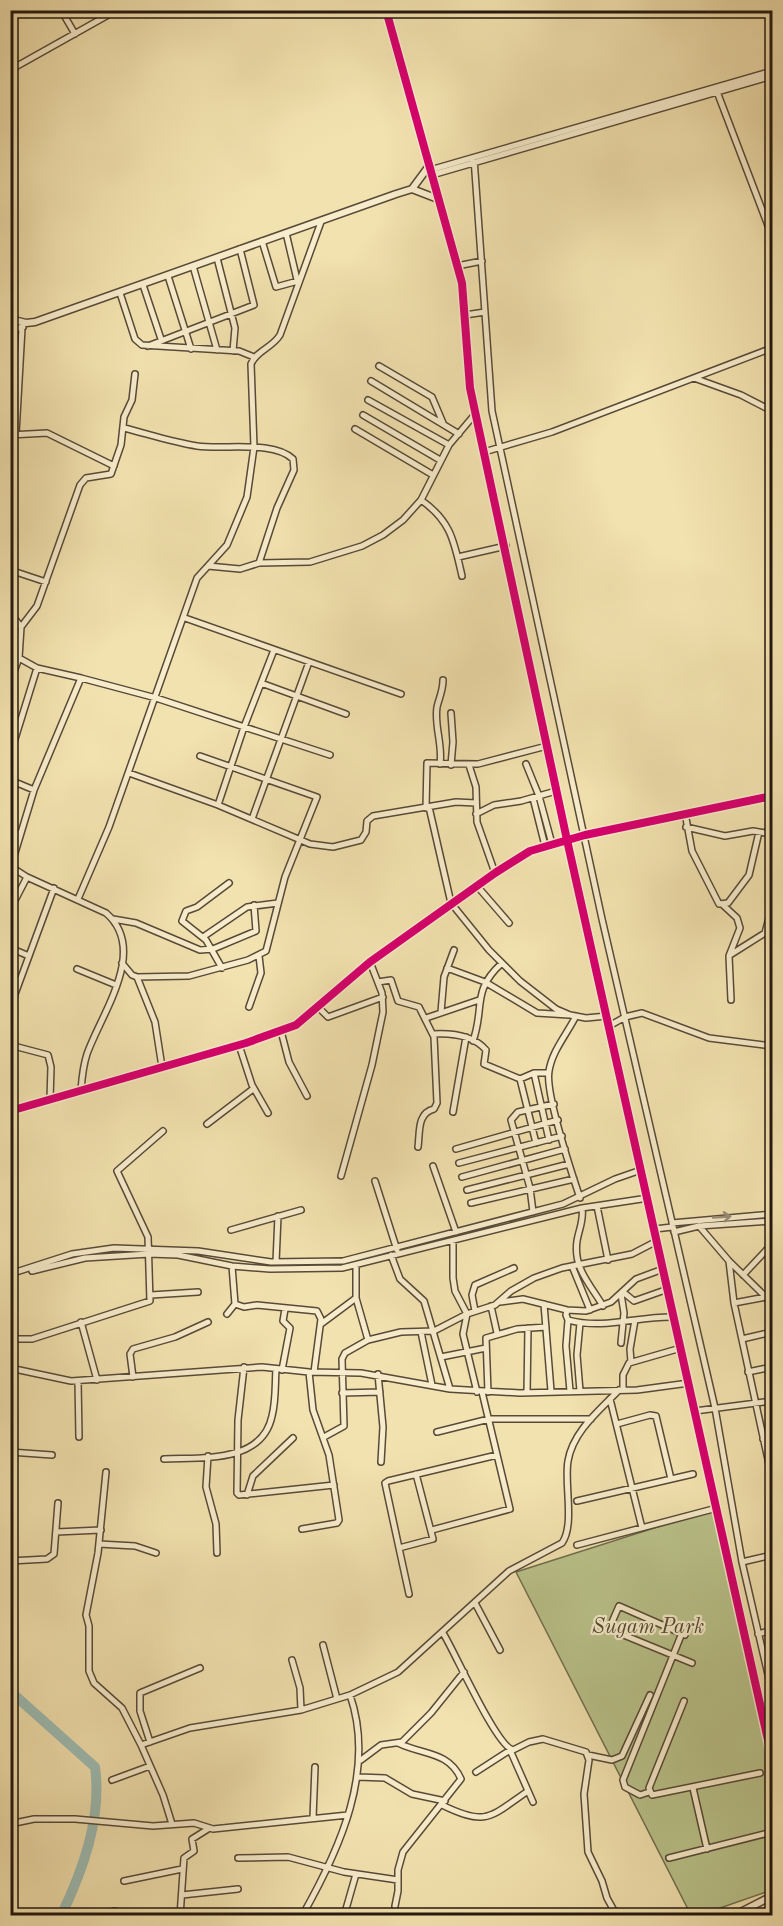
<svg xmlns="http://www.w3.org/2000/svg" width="783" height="1926" font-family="'Old Standard TT',serif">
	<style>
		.green { fill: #bac38b; stroke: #6f6e4e; stroke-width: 1.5 }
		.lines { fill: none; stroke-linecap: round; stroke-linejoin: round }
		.river { stroke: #9dbcb3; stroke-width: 10 }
		.minor-casing { stroke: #584a38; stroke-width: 8 }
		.tertiary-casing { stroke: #584a38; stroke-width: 9 }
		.minor { stroke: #f7eccb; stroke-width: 5 }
		.tertiary { stroke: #f7eccb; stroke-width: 6 }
		.cycleway-casing { stroke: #f7eccb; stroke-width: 11 }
		.cycleway { stroke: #d6006c; stroke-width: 8 }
		.oneway { stroke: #988d77 }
		.labels { text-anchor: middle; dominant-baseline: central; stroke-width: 4.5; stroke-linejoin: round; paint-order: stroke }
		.park-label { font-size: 21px; font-style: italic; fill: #514b35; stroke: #f7eccb }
	</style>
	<rect width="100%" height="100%" fill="#f2e2af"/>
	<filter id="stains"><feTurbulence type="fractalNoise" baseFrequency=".00333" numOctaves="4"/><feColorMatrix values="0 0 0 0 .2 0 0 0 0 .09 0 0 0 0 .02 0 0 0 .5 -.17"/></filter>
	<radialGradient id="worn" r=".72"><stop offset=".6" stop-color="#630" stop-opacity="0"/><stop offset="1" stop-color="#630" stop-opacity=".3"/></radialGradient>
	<!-- green -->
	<path class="green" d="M717,1508L772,1758V1890L700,1915H691L516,1572Z"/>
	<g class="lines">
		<!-- river -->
		<path class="river" d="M10,1691L95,1767C102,1818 83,1870 61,1916"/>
		<!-- minor casing -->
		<g class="minor-casing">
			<path id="minor" d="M61,10L75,34
				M10,70L117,10
				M716,89L772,236
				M474,158L492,411L602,919L715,1408L742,1562L772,1692
				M430,170L772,71
				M432,175L772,76
				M286,233L298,284
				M262,241L276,287L298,281
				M217,258L235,328L233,351
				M193,266L217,350
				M457,266L482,261
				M168,276L191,349
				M143,285L161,339
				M120,293L135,339L142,345L239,351L254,357
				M465,315L485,312
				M10,330L23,327
				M148,346L254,305L240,249
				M379,366L432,397L443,423
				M694,378L741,395L772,411
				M371,381L459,434
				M368,400L449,445
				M363,415L440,460
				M124,428C148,434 172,442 197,446C224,450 273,440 293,459L294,470L277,508L259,563
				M355,429L433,475
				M16,434L22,328
				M10,435L47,433L114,466
				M484,452L552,432L772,348
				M421,500C451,521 454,541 462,576
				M458,557L506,546
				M208,566L240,569L259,563L310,562L362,546L383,535L403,520L421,500L449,445L476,413
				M10,570L46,582
				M10,612L21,627L19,658L37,668L81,678L34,790L11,866
				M185,618L401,694
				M21,627L37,606L80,485L86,478L111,474L121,445L124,417L132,400L135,374
				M81,678L156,698L330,755
				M10,683L19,658
				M261,683L346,714
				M10,755L37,668
				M440,764C443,745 434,726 437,707C439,698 443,691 443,680
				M526,764L539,796L552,844
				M451,765L453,742L451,713
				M469,765L476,787L477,822L495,873
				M129,773L218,805L310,844L333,847L361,840L366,832L367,821L373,816L456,802L476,803
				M10,780L34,790
				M533,798L545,846
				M218,805L244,727L274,650
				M429,807L451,903L489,950L520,981L556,1009L570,1015L586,1018L607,1016
				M426,808L427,763L478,764L547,746
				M685,813L692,851L719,904L728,903L749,875L759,832
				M476,814L494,805L521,801L556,791
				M252,819L309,662
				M686,827L725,836L753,831L772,834
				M10,831L20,834
				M10,866L27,877L106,913C149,950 101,1014 87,1054C83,1066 82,1077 81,1090
				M477,886L509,923
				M78,899L109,827L197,578L227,545L247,497L254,447L251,364C256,351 272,348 280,335L321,222
				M723,905L737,918L740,928L729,956L731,1000
				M10,910L27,877
				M113,919L136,923L200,950L213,949L256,931L254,905
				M203,937L247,907L278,903
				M10,948L29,956
				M730,955L765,933L772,906
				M122,963L132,975L137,977L189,976L248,960L266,951L285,877L317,797L200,756
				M222,968L206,940L182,921L186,911L197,907L229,883
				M447,968L485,982L537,1013L569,1015
				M77,969L116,985
				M137,977L155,1022L162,1067
				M378,982L391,980L398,1001L419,1007L434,1037L437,1103L434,1109C417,1113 420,1132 418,1147
				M249,1007L261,973L259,956
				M318,1007L328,1017L383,997
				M441,1012L444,977L454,950
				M10,1016L15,994L54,888
				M576,1016C567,1034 552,1051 549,1071C545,1092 572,1174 580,1198
				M426,1018L479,1000
				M609,1026L625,1017L642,1013L709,1038L772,1046
				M281,1031L289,1062L307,1096
				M433,1034C451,1033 473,1035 486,1050L484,1064L520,1079
				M473,1041C485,1008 471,991 502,963
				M10,1045L48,1055L51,1067L50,1099
				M239,1045L252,1085L268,1113
				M534,1073L549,1140
				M10,1111L246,1043L296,1025L370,962L495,873L530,851L585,835L772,796
				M453,1112L466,1037
				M207,1124L253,1089
				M536,1143L520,1079L534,1073H548
				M456,1149L558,1120
				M459,1163L562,1136
				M433,1166L456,1232
				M341,1176L372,1065L383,1012L382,993L370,962
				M462,1177L565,1149
				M375,1181L397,1250
				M467,1190L569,1164
				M471,1203L574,1179
				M597,1206L608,1260
				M582,1208C584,1220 579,1229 577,1241C573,1268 590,1284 603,1306
				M533,1212L530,1188L511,1120L518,1112L554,1104
				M672,1223L772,1214
				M699,1226L729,1261L772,1303
				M655,1229L672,1227
				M231,1230L301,1210
				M674,1232L699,1226L772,1221
				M453,1241V1278L455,1291L467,1314L463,1334L477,1392
				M391,1255L400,1279L424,1301L450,1389
				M729,1261L734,1303L772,1478
				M276,1262L278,1216
				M572,1266L590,1310
				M32,1271L85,1258L149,1254L178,1255L232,1266L270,1269L342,1268L582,1208L648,1198
				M10,1274L72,1254L114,1248L198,1251L271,1262L343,1261L563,1204L615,1179L641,1170
				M743,1275L772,1244
				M623,1292L634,1301L668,1289
				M621,1294L624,1313L621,1343
				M151,1295L198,1292
				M500,1302L523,1299L567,1310L586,1311L611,1302L636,1279L663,1269
				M734,1303L766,1297L772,1290
				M235,1304L244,1307L257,1305L317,1311L321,1319L314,1372
				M544,1304L551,1391
				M491,1306L497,1333
				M567,1310L566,1315L568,1320C604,1330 638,1316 674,1317
				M475,1311L472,1295L475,1285L514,1268
				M227,1314L235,1304L232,1266
				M568,1320L566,1346L570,1391
				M81,1322L97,1380
				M580,1323L577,1355L580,1391
				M321,1324L356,1298
				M421,1332L432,1385
				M10,1339H32L150,1301L148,1237L117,1171L163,1131
				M742,1339L772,1332
				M368,1340L401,1332L434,1331L467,1314L495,1305L511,1291L534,1278L562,1268L632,1254L657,1241
				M441,1357L486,1348
				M631,1362L630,1349L635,1320
				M244,1367L238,1420L237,1493L239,1495L334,1485
				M10,1368L71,1381L262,1367L309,1372L361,1373L450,1389L520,1393L637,1390L689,1383
				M282,1370L290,1328L283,1321L285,1309
				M748,1372L772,1367
				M378,1374L383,1427L381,1462
				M133,1377L130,1354L133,1349L175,1337L208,1322
				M78,1381L79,1437
				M623,1390V1375L629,1363L681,1348
				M488,1392L486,1338L517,1329L546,1327
				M342,1393L380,1392
				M527,1393L528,1328
				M610,1399L642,1528
				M695,1411L772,1401
				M617,1424L650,1415L656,1416L671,1479
				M437,1432L489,1419H591
				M324,1437L344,1426L342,1359L345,1353L368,1340L356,1298V1266
				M763,1439L772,1438
				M10,1452L52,1455
				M208,1456L206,1487L216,1524L217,1553
				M164,1459C201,1457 262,1464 272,1416C276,1401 275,1384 276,1369
				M106,1472L98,1553L86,1615L89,1626V1671L94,1683L122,1708L141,1745
				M416,1474L433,1539L399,1548L385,1483L388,1481L497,1455
				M247,1495L253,1476L293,1438
				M577,1501L693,1474
				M302,1529L337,1523L339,1520L329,1455L313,1410L309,1372
				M432,1530L510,1509L482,1392
				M56,1532L101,1530
				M99,1544L135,1546L156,1553
				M577,1545L717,1508
				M399,1548L409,1594
				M10,1561L47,1559L54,1554L58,1503
				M742,1562L772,1555
				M475,1603L500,1650
				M443,1633C455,1652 496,1746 513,1750L529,1742L543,1739L586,1752L589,1760L584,1794L588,1852L602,1881L607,1898L617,1916
				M758,1634L772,1630
				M685,1635L619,1606L609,1629L692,1663
				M323,1645L337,1699
				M292,1660L300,1688L301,1710
				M350,1695L398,1672L509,1571L562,1543C575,1525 564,1483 568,1461C573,1431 600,1410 619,1390
				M684,1701L649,1788L652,1795L760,1773
				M150,1742L140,1711V1693L200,1668
				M588,1755L612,1760L622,1756L650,1695
				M361,1760L381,1745L402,1742L431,1713L464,1672
				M476,1772L510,1750L533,1802
				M358,1777L385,1778L412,1794L445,1801
				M112,1780L150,1766
				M693,1788L707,1849
				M649,1792L640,1795L625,1787L623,1780L682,1633
				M442,1805C487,1827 490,1817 528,1791
				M313,1818L315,1767
				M10,1824L34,1819H75L153,1826L194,1823L213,1829L348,1815
				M172,1824L163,1795L141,1745L190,1728L301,1710L350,1695C376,1770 340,1849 302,1916
				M238,1858L288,1857L344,1872L398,1880
				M669,1858L772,1832
				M124,1881L182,1869
				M182,1895L238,1889
				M395,1906L398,1891V1870L403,1852L461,1779C449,1751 422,1755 398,1743
				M114,1911L136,1916
				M180,1916L184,1858L194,1851L192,1839L208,1829
				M344,1916L356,1874"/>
		</g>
		<!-- tertiary casing -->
		<g class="tertiary-casing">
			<path id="tertiary" d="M386,10L462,283L470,388L567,840L772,1758
				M412,189L438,199
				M10,319L26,323L35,322L396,194L412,189L429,166
				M733,1916L772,1896"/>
		</g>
		<!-- minor -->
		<use href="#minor" class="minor"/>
		<!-- tertiary -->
		<use href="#tertiary" class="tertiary"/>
		<!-- cycleway casing -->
		<g class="cycleway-casing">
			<path id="cycleway" d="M386,10L462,283L470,388L567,840L772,1758
				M10,1111L246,1043L296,1025L370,962L495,873L530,851L585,835L772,796"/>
		</g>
		<!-- cycleway -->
		<use href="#cycleway" class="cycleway"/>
	</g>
	<!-- one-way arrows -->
	<defs><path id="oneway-shaft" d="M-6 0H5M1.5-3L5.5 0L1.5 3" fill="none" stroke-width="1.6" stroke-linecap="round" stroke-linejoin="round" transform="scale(1.5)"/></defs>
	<use class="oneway" href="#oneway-shaft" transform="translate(722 1217) rotate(-4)"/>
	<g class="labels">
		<!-- park labels -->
		<g class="park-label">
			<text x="648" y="1627">Sugam Park</text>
		</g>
	</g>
	<!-- margin -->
	<rect width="783" height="1926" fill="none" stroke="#f2e2af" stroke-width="36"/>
	<rect x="12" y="12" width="759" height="1902" fill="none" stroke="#241810" stroke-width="3"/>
	<rect x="18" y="18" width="747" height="1890" fill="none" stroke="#241810" stroke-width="1.5"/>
	<rect width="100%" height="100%" filter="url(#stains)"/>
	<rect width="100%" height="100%" fill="url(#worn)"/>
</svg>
